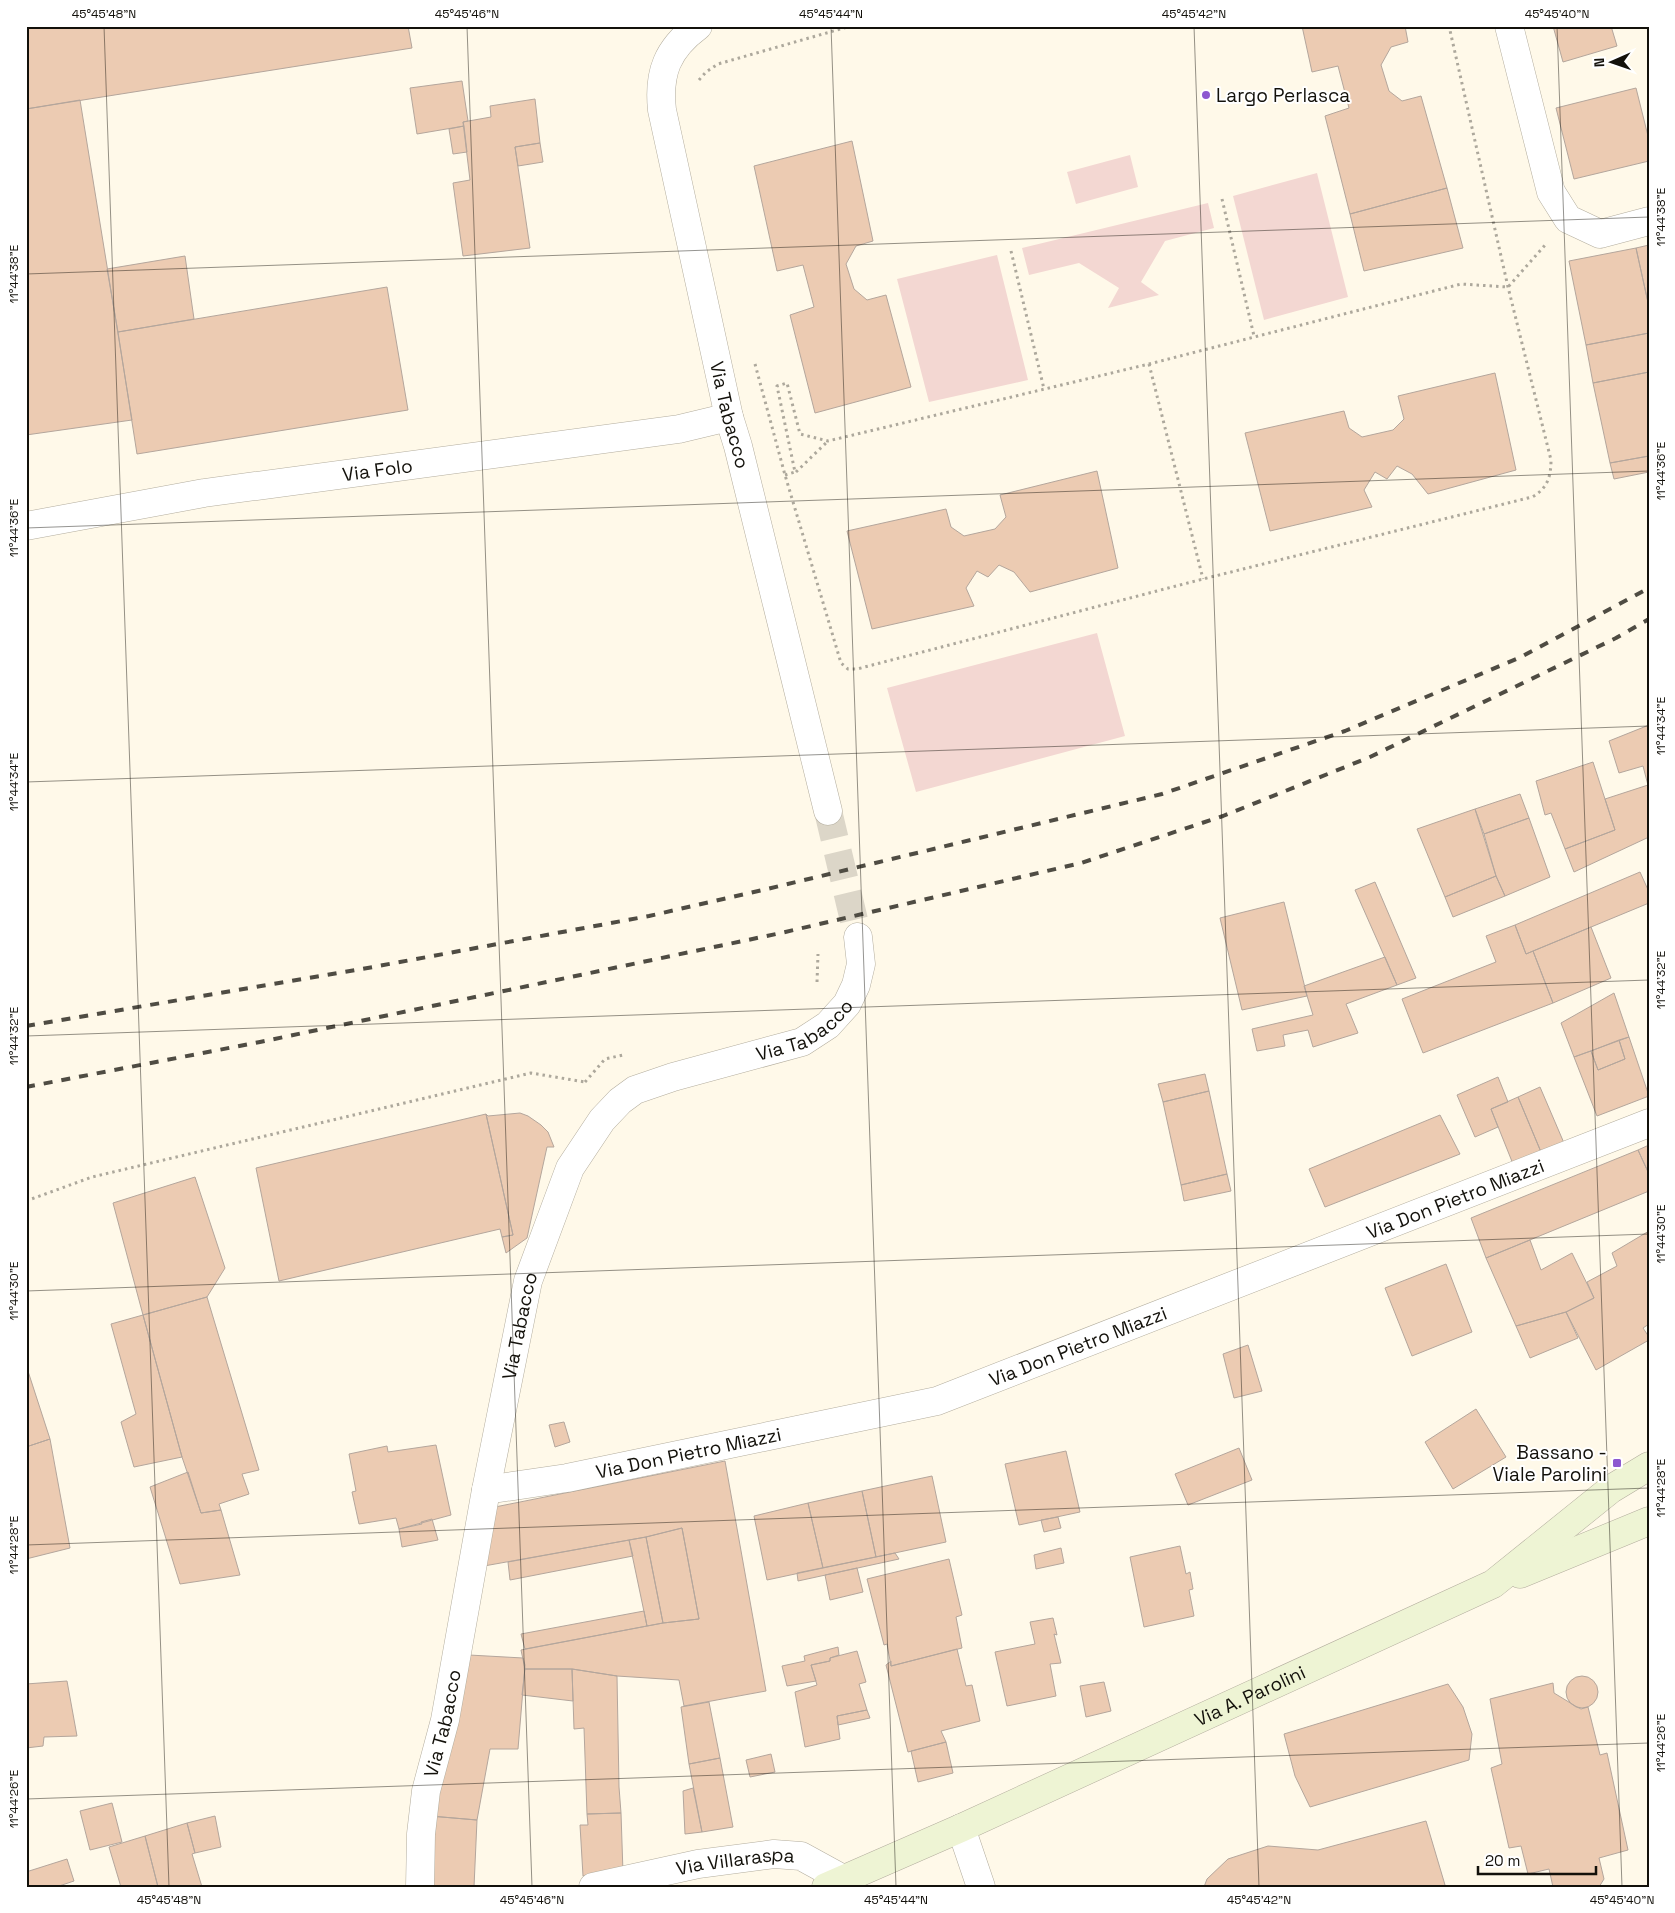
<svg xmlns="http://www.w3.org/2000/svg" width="1675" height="1913" font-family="'Space Grotesk',sans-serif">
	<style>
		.green { fill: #f3d7d2 }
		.building { fill: #eccbb2; stroke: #b4a69c }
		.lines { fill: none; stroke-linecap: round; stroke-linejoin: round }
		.street-tunnel { stroke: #dcd6c8; stroke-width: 28; stroke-dasharray: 28 14; stroke-linecap: butt }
		.street-casing { stroke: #b3ad9e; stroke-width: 29 }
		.secondary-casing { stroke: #b3ad9e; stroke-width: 29 }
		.path { stroke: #ada89c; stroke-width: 3; stroke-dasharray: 2.5 4; stroke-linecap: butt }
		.street { stroke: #fff; stroke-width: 28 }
		.secondary { stroke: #eef4d4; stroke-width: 28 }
		.rail { stroke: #4f4c43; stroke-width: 4; stroke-dasharray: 9 9; stroke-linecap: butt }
		.ticks { fill: none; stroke: #13110b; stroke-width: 1; stroke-opacity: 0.45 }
		.poi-dot { fill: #8d58d0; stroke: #fff; stroke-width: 2 }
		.labels { text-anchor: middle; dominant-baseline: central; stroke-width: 4; stroke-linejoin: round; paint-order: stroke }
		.poi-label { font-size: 19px; fill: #13110b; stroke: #fff; text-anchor: start }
		.street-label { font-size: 19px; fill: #13110b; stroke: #fff }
		.neatline { fill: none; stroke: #13110b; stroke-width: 2 }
		.ticks-label { font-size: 12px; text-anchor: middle; fill: #13110b }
	</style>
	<rect width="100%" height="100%" fill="#fff9e9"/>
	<!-- green -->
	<path class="green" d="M1130,155L1138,187L1076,204L1067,172Z
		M1317,173L1348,297L1264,320L1233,196Z
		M1208,203L1214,228L1165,241L1141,282L1159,295L1108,308L1119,288L1079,263L1029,275L1022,248Z
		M997,255L1028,380L929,402L897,279Z
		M1097,633L1125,736L916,792L887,688Z"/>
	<!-- building -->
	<path class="building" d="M26,26H408L412,48L26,109Z
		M1302,26H1405L1408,42L1391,47L1381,65L1389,91L1402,101L1421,96L1447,188L1350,214L1325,116L1349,108L1338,66L1312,72Z
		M1553,26H1611L1617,46L1563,62Z
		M462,81L468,121L463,122L464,126L417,134L410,88Z
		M1636,88L1649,140V161L1574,179L1556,108Z
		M535,99L540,143L515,147L530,248L463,256L453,183L470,180L463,122L491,117L490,106Z
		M80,100L132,420L26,435V109Z
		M464,126L467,152L453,154L449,129Z
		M852,141L873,241L856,246L846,264L854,289L867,300L886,295L911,387L815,413L790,315L814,307L803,265L777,271L754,166Z
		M540,143L543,162L518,166L515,147Z
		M1447,188L1463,248L1364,271L1350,214Z
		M1649,245V307L1636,248Z
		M1636,248L1649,307V333L1586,345L1569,261Z
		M185,256L194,319L118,332L107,269Z
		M387,287L408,410L137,454L118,332Z
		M1649,333V372L1593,383L1586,345Z
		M1649,372V456L1610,463L1593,383Z
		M1495,373L1516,470L1428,494L1412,474L1397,466L1387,479L1375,472L1364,490L1372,507L1270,531L1245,433L1344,411L1349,428L1362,437L1393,430L1404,419L1398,396Z
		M1649,456V472L1614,479L1610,463Z
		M1097,471L1118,568L1030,592L1014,572L999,565L988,577L977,571L966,588L974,606L872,629L847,531L946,509L951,527L964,536L995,529L1006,517L1000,495Z
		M1649,725V789L1643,766L1619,773L1609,741Z
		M1593,762L1615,830L1565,849L1551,813L1545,815L1536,781Z
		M1648,785L1649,837L1574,872L1565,849L1615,830L1605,799Z
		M1520,794L1529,818L1484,834L1475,809Z
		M1475,809L1496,876L1445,897L1417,829Z
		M1529,818L1550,877L1505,896L1496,876L1484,834Z
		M1640,872L1649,892V903L1526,954L1515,925Z
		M1496,876L1505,896L1453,917L1445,897Z
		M1375,882L1416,978L1397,985L1355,890Z
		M1284,902L1307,996L1242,1010L1220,918Z
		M1515,925L1526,954L1533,951L1553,1003L1423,1053L1402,999L1496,962L1486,936Z
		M1591,927L1611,978L1553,1003L1533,951Z
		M1385,957L1397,985L1346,1004L1358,1033L1313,1047L1308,1030L1283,1035L1285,1046L1257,1051L1252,1029L1313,1015L1304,986Z
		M1614,993L1629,1037L1574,1057L1561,1023Z
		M1629,1037L1649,1096L1597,1116L1574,1057L1591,1051L1598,1070L1625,1059L1619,1040Z
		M1619,1040L1625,1059L1598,1070L1591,1051Z
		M1205,1074L1209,1091L1163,1102L1158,1084Z
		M1498,1077L1508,1102L1491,1109L1498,1127L1475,1137L1457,1095Z
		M1540,1087L1564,1143L1541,1152L1518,1097Z
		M1209,1091L1227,1174L1181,1185L1163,1102Z
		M1518,1097L1541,1152L1513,1164L1491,1109Z
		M520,1113L528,1116L541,1125L548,1132L554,1147H547L527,1238L506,1253L502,1237L513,1235L486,1114L488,1116Z
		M486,1114L513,1235L502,1237L500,1229L279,1281L256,1168Z
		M1440,1115L1460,1154L1325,1207L1309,1169Z
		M1649,1145V1174L1638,1150Z
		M1638,1150L1649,1174V1191L1486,1258L1471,1218Z
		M1227,1174L1231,1191L1184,1201L1181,1185Z
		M195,1177L225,1268L207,1297L143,1315L113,1203Z
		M1649,1231V1324L1643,1328L1649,1337V1340L1596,1370L1566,1312L1594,1298L1587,1282L1617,1266L1612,1253Z
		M1530,1240L1541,1270L1572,1253L1594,1298L1566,1312L1516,1326L1486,1258Z
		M1446,1264L1472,1332L1412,1356L1385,1288Z
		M207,1297L259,1470L242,1474L249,1494L219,1504L221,1510L201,1513L182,1457L143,1315Z
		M1566,1312L1578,1338L1530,1358L1516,1326Z
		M143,1315L182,1457L134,1467L121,1422L136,1414L111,1324Z
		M1248,1345L1262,1391L1234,1398L1223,1354Z
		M26,1365L50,1439L26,1447Z
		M1476,1409L1506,1457L1453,1489L1425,1442Z
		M564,1422L570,1442L555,1447L549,1425Z
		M50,1439L70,1548L26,1559V1447Z
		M436,1445L451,1515L399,1529L396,1518L359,1524L352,1492L356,1491L349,1454L387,1446L388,1452Z
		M1239,1448L1252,1480L1188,1505L1175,1474Z
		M1066,1451L1080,1512L1019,1525L1005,1464Z
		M725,1461L766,1691L684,1706L679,1680L617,1676L572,1669H525L521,1650L663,1623L699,1619L682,1528L646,1537L484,1566L495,1507Z
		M188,1472L201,1513L221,1510L240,1575L180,1584L150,1487Z
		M932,1476L946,1542L876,1557L862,1491Z
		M862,1491L876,1557L823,1568L808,1503Z
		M808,1503L823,1568L767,1580L754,1516Z
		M1058,1517L1061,1528L1044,1532L1041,1520Z
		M432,1519L438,1540L402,1547L399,1529L422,1524L421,1522Z
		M682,1528L699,1619L663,1623L646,1537Z
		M646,1537L663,1623L647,1626L629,1540Z
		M629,1540L633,1556L510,1580L508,1562Z
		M1180,1546L1186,1574L1190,1572L1193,1589L1189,1590L1194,1616L1144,1627L1130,1557Z
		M1061,1548L1064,1563L1036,1569L1034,1555Z
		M895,1553L899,1559L798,1581L797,1573Z
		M949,1559L962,1615L956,1617L962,1648L891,1666L887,1644L884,1645L867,1579Z
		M857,1568L863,1592L830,1600L825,1575Z
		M644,1611L647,1626L525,1649L521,1634Z
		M1053,1618L1057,1635L1054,1634L1061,1663L1050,1664L1056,1696L1007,1706L995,1652L1035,1644L1030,1622Z
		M838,1647L839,1655L830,1658V1661L811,1665L816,1681L787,1686L782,1666L805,1661L804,1656Z
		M957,1649L966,1686L972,1685L980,1721L941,1731L946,1742L908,1752L886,1665L891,1661V1666Z
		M857,1651L866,1682L859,1684L867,1710L837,1716L840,1739L805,1747L795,1692L817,1685L811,1665L830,1661V1658Z
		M469,1655L523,1658L525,1665L518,1749H490L477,1820L430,1816Z
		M525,1669H572L573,1701L522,1695Z
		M572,1669L617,1676L619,1787L621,1813L587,1814L584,1728L574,1729Z
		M1566 1692a16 16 0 1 1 32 0a16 16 0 1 1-32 0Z
		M67,1681L77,1736L44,1737L43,1746L26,1748V1684Z
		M1104,1682L1111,1711L1086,1717L1080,1686Z
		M1553,1683L1554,1693L1577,1707L1581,1709L1588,1707L1600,1755L1607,1753L1628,1850L1599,1858L1604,1879L1599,1887H1553L1549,1869L1528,1874L1521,1846L1509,1848L1491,1768L1502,1764L1490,1699Z
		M1448,1684L1463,1707L1472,1734L1469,1760L1310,1807L1295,1776L1284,1734Z
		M709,1702L720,1758L689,1764L681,1707Z
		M867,1710L870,1718L838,1725L837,1716Z
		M946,1742L953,1773L918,1782L911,1751Z
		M771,1754L775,1772L750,1777L746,1760Z
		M720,1758L733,1827L702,1832L689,1764Z
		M693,1788L702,1832L685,1834L683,1791Z
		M112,1803L122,1842L90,1850L80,1811Z
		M621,1813L623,1873L583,1876L580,1825H588L587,1814Z
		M215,1816L221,1847L195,1853L187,1823Z
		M430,1816L477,1820L474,1887H427Z
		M1426,1821L1445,1885L1439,1887H1204L1207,1879L1228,1859L1268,1846L1318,1850Z
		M187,1823L195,1853L192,1854L202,1887H158L145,1836Z
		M145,1836L158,1887H121L109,1847Z
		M67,1859L74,1881L56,1887H26V1872Z"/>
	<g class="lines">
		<!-- street-tunnel -->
		<path class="street-tunnel" d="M828,811L858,937"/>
		<!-- street casing -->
		<g class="street-casing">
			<g id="street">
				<path id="s1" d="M698,26C667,49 658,73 662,110L729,417L738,446L828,811"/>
				<path d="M1509,26L1551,192L1568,219L1600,234L1649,221"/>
				<path id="s2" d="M26,526L204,493L679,429L729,417"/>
				<path id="s3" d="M486,1490L567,1478L937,1401L1649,1123"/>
				<path d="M961,1828L981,1887"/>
				<path id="s4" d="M420,1887L421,1834L426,1791L445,1720L486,1490L528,1281L570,1168L602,1120L620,1101L635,1090L673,1077L802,1042L828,1025L847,1004L856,985L861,964L858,937"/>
				<path id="s5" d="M593,1887L698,1864L774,1854L801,1856L843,1879"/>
			</g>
		</g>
		<!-- secondary casing -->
		<g class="secondary-casing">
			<g id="secondary">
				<path d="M1520,1574L1649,1521"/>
				<path id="s6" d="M826,1887L961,1828L1493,1584L1611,1489L1649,1466"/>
			</g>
		</g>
		<!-- path -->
		<path class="path" d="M699,80L706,72L718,64L851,26
			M1222,199L1254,336
			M1011,251L1044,389
			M755,364L785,475L841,663L848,669H857L1203,579L1532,497C1547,489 1551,477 1551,460L1508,287L1449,26
			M1149,364L1203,579
			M796,472L828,441
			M785,475L795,472L777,386L787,383L800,434L828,441L1149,364L1461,284L1508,287L1546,244
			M817,982L818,954
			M585,1082L605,1059L623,1055
			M26,1201L92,1177L531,1073L585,1082"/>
		<!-- street -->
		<use href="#street" class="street"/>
		<!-- secondary -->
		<use href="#secondary" class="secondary"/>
		<!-- rail -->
		<path class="rail" d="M26,1026L373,967L649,916L767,889L1162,794L1345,731L1521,657L1649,588
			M26,1087L260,1042L781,933L1081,863L1223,816L1370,757L1616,638L1649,619"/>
	</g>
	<!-- ticks -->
	<path class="ticks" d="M104,26L169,1887M467,26L532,1887M831,26L896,1887M1194,26L1259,1887M1557,26L1622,1887M26,274L1649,217M26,528L1649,471M26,782L1649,726M26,1036L1649,980M26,1291L1649,1234M26,1545L1649,1488M26,1799L1649,1743"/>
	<!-- markers -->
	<g class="poi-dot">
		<circle cx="1206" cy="95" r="5"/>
		<rect x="1612" y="1458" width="10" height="10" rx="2.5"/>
	</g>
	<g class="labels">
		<!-- poi labels -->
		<g class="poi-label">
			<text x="1216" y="95">Largo Perlasca</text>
			<text x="1607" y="1452" text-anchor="end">Bassano -<tspan x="1607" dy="22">Viale Parolini</tspan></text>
		</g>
		<!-- street labels -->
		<g class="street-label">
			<text stroke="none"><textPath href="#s1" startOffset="409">Via Tabacco</textPath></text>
			<text stroke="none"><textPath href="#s2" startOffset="356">Via Folo</textPath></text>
			<text stroke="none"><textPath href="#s4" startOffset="1021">Via Tabacco</textPath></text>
			<text stroke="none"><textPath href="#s3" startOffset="1016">Via Don Pietro Miazzi</textPath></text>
			<text stroke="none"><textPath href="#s4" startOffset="571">Via Tabacco</textPath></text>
			<text stroke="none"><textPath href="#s3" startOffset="611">Via Don Pietro Miazzi</textPath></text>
			<text stroke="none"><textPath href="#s3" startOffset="206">Via Don Pietro Miazzi</textPath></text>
			<text stroke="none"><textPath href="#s6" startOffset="465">Via A. Parolini</textPath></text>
			<text stroke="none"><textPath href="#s4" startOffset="166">Via Tabacco</textPath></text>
			<text stroke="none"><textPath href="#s5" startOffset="145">Via Villaraspa</textPath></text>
		</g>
	</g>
	<!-- border -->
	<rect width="1675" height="1913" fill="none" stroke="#ffffff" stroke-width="55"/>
	<!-- north arrow -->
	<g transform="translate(1612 62) rotate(268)" stroke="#ffffff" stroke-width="4" paint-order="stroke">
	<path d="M0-4L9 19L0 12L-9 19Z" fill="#13110b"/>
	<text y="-8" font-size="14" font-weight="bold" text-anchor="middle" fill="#13110b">N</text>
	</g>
	<!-- scale -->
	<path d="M1478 1866v8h118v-8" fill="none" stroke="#13110b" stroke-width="2.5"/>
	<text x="1485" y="1866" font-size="15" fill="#13110b" stroke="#ffffff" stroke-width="4" paint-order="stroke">20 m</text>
	<rect x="28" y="28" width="1620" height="1858" class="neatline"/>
	<g class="ticks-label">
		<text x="104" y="18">45°45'48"N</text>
		<text x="467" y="18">45°45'46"N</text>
		<text x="831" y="18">45°45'44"N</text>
		<text x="1194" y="18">45°45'42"N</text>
		<text x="1557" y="18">45°45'40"N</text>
		<text transform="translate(1661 217) rotate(-90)" y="4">11°44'38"E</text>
		<text transform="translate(14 274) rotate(-90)" y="4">11°44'38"E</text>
		<text transform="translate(1661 471) rotate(-90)" y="4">11°44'36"E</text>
		<text transform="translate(14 528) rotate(-90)" y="4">11°44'36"E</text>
		<text transform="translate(1661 726) rotate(-90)" y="4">11°44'34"E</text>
		<text transform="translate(14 782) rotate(-90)" y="4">11°44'34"E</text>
		<text transform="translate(1661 980) rotate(-90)" y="4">11°44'32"E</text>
		<text transform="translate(14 1036) rotate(-90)" y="4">11°44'32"E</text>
		<text transform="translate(1661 1234) rotate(-90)" y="4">11°44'30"E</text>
		<text transform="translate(14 1291) rotate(-90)" y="4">11°44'30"E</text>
		<text transform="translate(1661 1488) rotate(-90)" y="4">11°44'28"E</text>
		<text transform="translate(14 1545) rotate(-90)" y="4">11°44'28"E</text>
		<text transform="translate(1661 1743) rotate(-90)" y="4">11°44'26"E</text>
		<text transform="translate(14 1799) rotate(-90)" y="4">11°44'26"E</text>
		<text x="169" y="1904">45°45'48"N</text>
		<text x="532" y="1904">45°45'46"N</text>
		<text x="896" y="1904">45°45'44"N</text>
		<text x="1259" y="1904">45°45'42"N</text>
		<text x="1622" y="1904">45°45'40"N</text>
	</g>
</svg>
